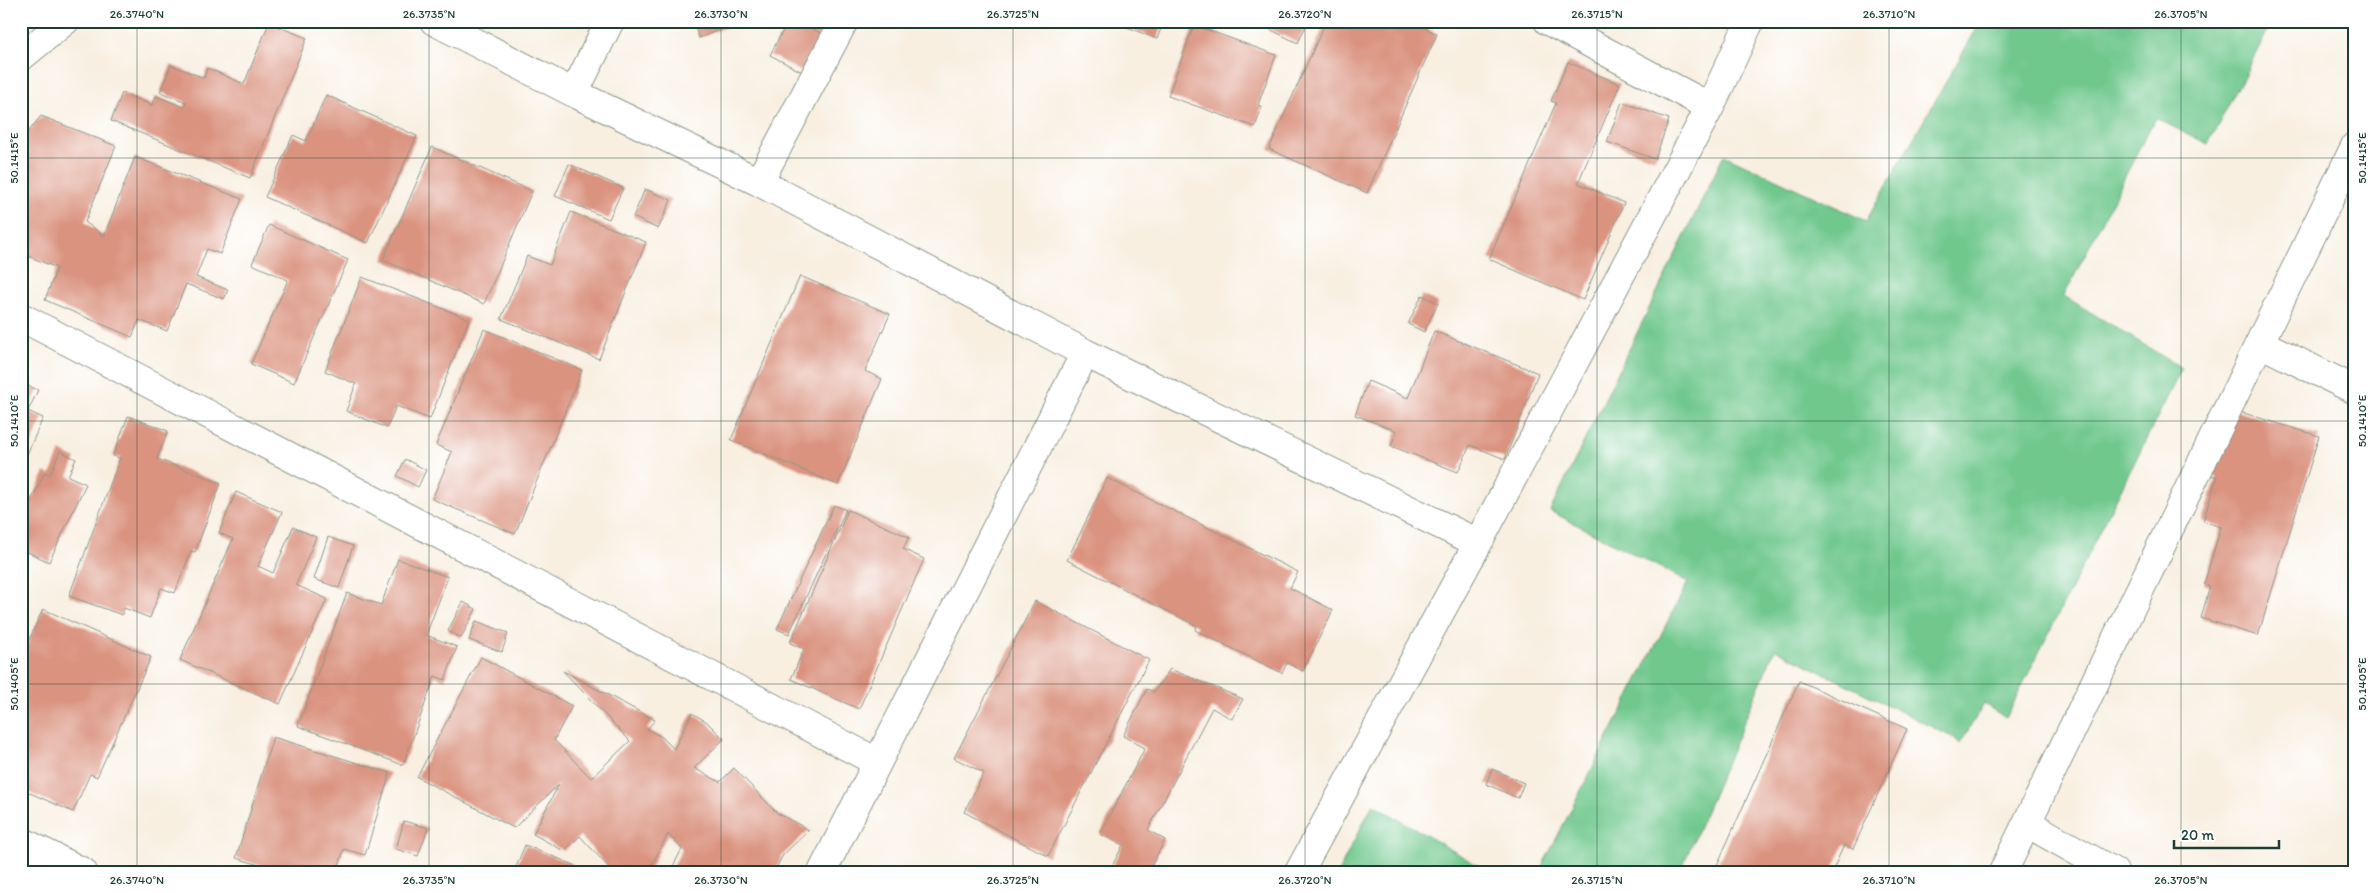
<svg xmlns="http://www.w3.org/2000/svg" width="2376" height="893" font-family="Itim,sans-serif">
	<style>
		.green { fill: #70c88d; stroke: #488260 }
		.building { fill: #da937f }
		.lines { fill: none; stroke-linecap: round; stroke-linejoin: round }
		.minor-casing { stroke: #8c968a; stroke-width: 30 }
		.minor { stroke: #fff; stroke-width: 28 }
		.ticks { fill: none; stroke: #1f3d34; stroke-width: 1; stroke-opacity: 0.45 }
		.neatline { fill: none; stroke: #1f3d34; stroke-width: 2 }
		.ticks-label { font-size: 12px; text-anchor: middle; fill: #1f3d34 }
	</style>
	<rect width="100%" height="100%" fill="#fff"/>
	<filter id="ink" filterUnits="userSpaceOnUse"><feTurbulence type="fractalNoise" baseFrequency=".02" numOctaves="2"/><feDisplacementMap in="SourceGraphic" scale="10" xChannelSelector="R" yChannelSelector="G"/><feConvolveMatrix kernelMatrix="1 2 1 2 8 2 1 2 1" color-interpolation-filters="sRGB"/></filter>
	<filter id="wash" filterUnits="userSpaceOnUse"><feTurbulence type="fractalNoise" baseFrequency=".0096" numOctaves="4" result="noise"/><feDisplacementMap in="SourceGraphic" scale="20" xChannelSelector="R" yChannelSelector="G"/><feGaussianBlur stdDeviation="1.12" result="paint"/><feColorMatrix in="noise" values="0 0 0 0 0 0 0 0 0 0 0 0 0 0 0 0 0 1.4 0 .05"/><feComposite in="paint" operator="in"/></filter>
	<g filter="url(#wash)">
		<rect width="100%" height="100%" fill="#f8efe1"/>
		<!-- green -->
		<path class="green" d="M1981,21H2273L2208,144L2155,118L2064,296L2182,368L2006,718L1984,704L1960,744L1954,738L1775,649L1680,872H1539L1688,582L1550,511L1724,155L1866,221Z
			M1373,804L1489,872H1338Z"/>
		<g id="blocks">
			<!-- building -->
			<path class="building" d="M693,21H741L699,38Z
				M788,21H798L822,34L802,72L770,55Z
				M1112,21H1164L1157,39Z
				M1271,21H1308L1298,43L1267,28Z
				M1326,21H1412L1437,34L1367,193L1269,149Z
				M269,23L307,38L250,178L111,121L122,93L152,105L156,96L184,107L186,102L160,92L171,65L204,78L207,68L244,84Z
				M1194,25L1276,55L1258,105L1262,107L1255,127L1168,96Z
				M1568,62L1620,84L1578,183L1624,203L1583,300L1489,259L1556,103L1551,101Z
				M326,95L417,136L368,243L265,197L293,135L306,141Z
				M1622,102L1669,119L1655,159L1607,142Z
				M41,116L116,146L85,222L104,236L135,157L242,199L220,254L207,249L196,277L228,290L224,299L186,284L167,331L139,320L132,337L45,300L57,268L21,253V126L28,132Z
				M432,147L532,191L484,304L383,260Z
				M569,164L623,188L609,219L555,196Z
				M645,189L671,200L658,229L633,217Z
				M571,212L646,242L599,359L501,319L527,256L550,265Z
				M269,225L348,260L294,383L251,364L288,280L252,264Z
				M800,276L890,314L865,371L882,379L838,485L731,440Z
				M362,277L469,319L430,419L396,406L387,428L346,411L356,384L325,371Z
				M1422,295L1438,303L1424,332L1408,324Z
				M484,329L582,370L515,534L432,499L452,452L436,445Z
				M1434,331L1538,373L1505,459L1470,445L1458,472L1391,446L1397,431L1355,415L1368,381L1408,398Z
				M21,383L38,390L28,411L43,418L21,468Z
				M2214,404L2319,436L2258,636L2201,618L2210,586L2204,584L2221,527L2203,521L2217,477L2194,469Z
				M128,416L168,431L157,459L221,483L195,552L191,551L175,593L161,588L150,618L124,608L122,615L69,596L120,458L113,456Z
				M60,451L76,459L68,476L86,484L49,562L21,549V521L45,472L50,475Z
				M405,459L426,470L418,487L397,476Z
				M1107,478L1298,572L1290,588L1333,610L1303,671L1287,663L1282,673L1195,630L1197,626L1067,560Z
				M236,492L282,512L258,566L273,573L293,527L316,537L296,585L327,599L280,704L180,660L233,539L219,533Z
				M834,505L846,510L789,634L777,629Z
				M848,510L909,537L903,549L924,559L859,709L791,679L804,649L790,643Z
				M328,537L353,546L339,588L314,579Z
				M398,559L448,577L426,635L457,647L445,680L435,676L403,765L298,726L347,593L381,605Z
				M1035,601L1149,660L1048,856L964,812L984,773L954,758Z
				M463,602L476,609L461,638L448,631Z
				M43,609L151,657L97,777L90,774L73,812L21,789V658Z
				M476,621L508,633L502,652L469,640Z
				M481,657L572,706L554,740L591,778L630,741L563,671L655,720L647,729L662,737L674,749L692,713L707,722L724,739L694,768L720,782L734,768L777,813L809,830L783,855L774,872H670L682,849L668,834L648,872H613L580,836L564,851L533,834L559,784L514,828L417,777Z
				M1170,669L1243,699L1232,719L1212,708L1148,830L1165,840L1148,872H1109L1123,845L1100,834L1145,748L1123,736L1147,689L1154,692Z
				M1799,681L1907,729L1853,849L1844,845L1832,872H1714Z
				M273,737L390,773L365,855L344,849L337,872H283L236,858Z
				M1492,769L1524,783L1518,798L1486,784Z
				M404,821L428,828L418,856L396,849Z
				M525,845L574,865L571,872H514Z"/>
		</g>
	</g>
	<g filter="url(#ink)">
		<use href="#blocks" fill-opacity="0" stroke="#8c968a" stroke-width="1"/>
		<g class="lines">
			<!-- minor casing -->
			<g class="minor-casing">
				<path id="minor" d="M434,21L574,93L759,182L1085,353L1478,543
					M1548,21L1710,107
					M21,57L65,21
					M574,93L610,21
					M759,182L844,21
					M21,317L877,762
					M2260,343L2355,390
					M2027,823L2114,872
					M21,841L83,872
					M822,872L1085,353
					M1299,872L1478,543L1710,107L1750,21
					M2003,872L2355,146"/>
			</g>
			<!-- minor -->
			<use href="#minor" class="minor"/>
		</g>
	</g>
	<!-- ticks -->
	<path class="ticks" d="M137,21V872M429,21V872M721,21V872M1013,21V872M1305,21V872M1597,21V872M1889,21V872M2181,21V872M21,158H2355M21,421H2355M21,684H2355"/>
	<!-- margin -->
	<rect width="2376" height="893" fill="none" stroke="#fff" stroke-width="55"/>
	<!-- scale -->
	<path d="M2174 840v8h105v-8" fill="none" stroke="#1f3d34" stroke-width="2.5"/>
	<text x="2181" y="840" font-size="15" fill="#1f3d34" stroke="#ffffff" stroke-width="4" paint-order="stroke">20 m</text>
	<rect x="28" y="28" width="2320" height="838" class="neatline"/>
	<g class="ticks-label">
		<text x="137" y="18">26.3740°N</text>
		<text x="429" y="18">26.3735°N</text>
		<text x="721" y="18">26.3730°N</text>
		<text x="1013" y="18">26.3725°N</text>
		<text x="1305" y="18">26.3720°N</text>
		<text x="1597" y="18">26.3715°N</text>
		<text x="1889" y="18">26.3710°N</text>
		<text x="2181" y="18">26.3705°N</text>
		<text transform="translate(2362 158) rotate(-90)" y="4">50.1415°E</text>
		<text transform="translate(14 158) rotate(-90)" y="4">50.1415°E</text>
		<text transform="translate(2362 421) rotate(-90)" y="4">50.1410°E</text>
		<text transform="translate(14 421) rotate(-90)" y="4">50.1410°E</text>
		<text transform="translate(2362 684) rotate(-90)" y="4">50.1405°E</text>
		<text transform="translate(14 684) rotate(-90)" y="4">50.1405°E</text>
		<text x="137" y="884">26.3740°N</text>
		<text x="429" y="884">26.3735°N</text>
		<text x="721" y="884">26.3730°N</text>
		<text x="1013" y="884">26.3725°N</text>
		<text x="1305" y="884">26.3720°N</text>
		<text x="1597" y="884">26.3715°N</text>
		<text x="1889" y="884">26.3710°N</text>
		<text x="2181" y="884">26.3705°N</text>
	</g>
</svg>
